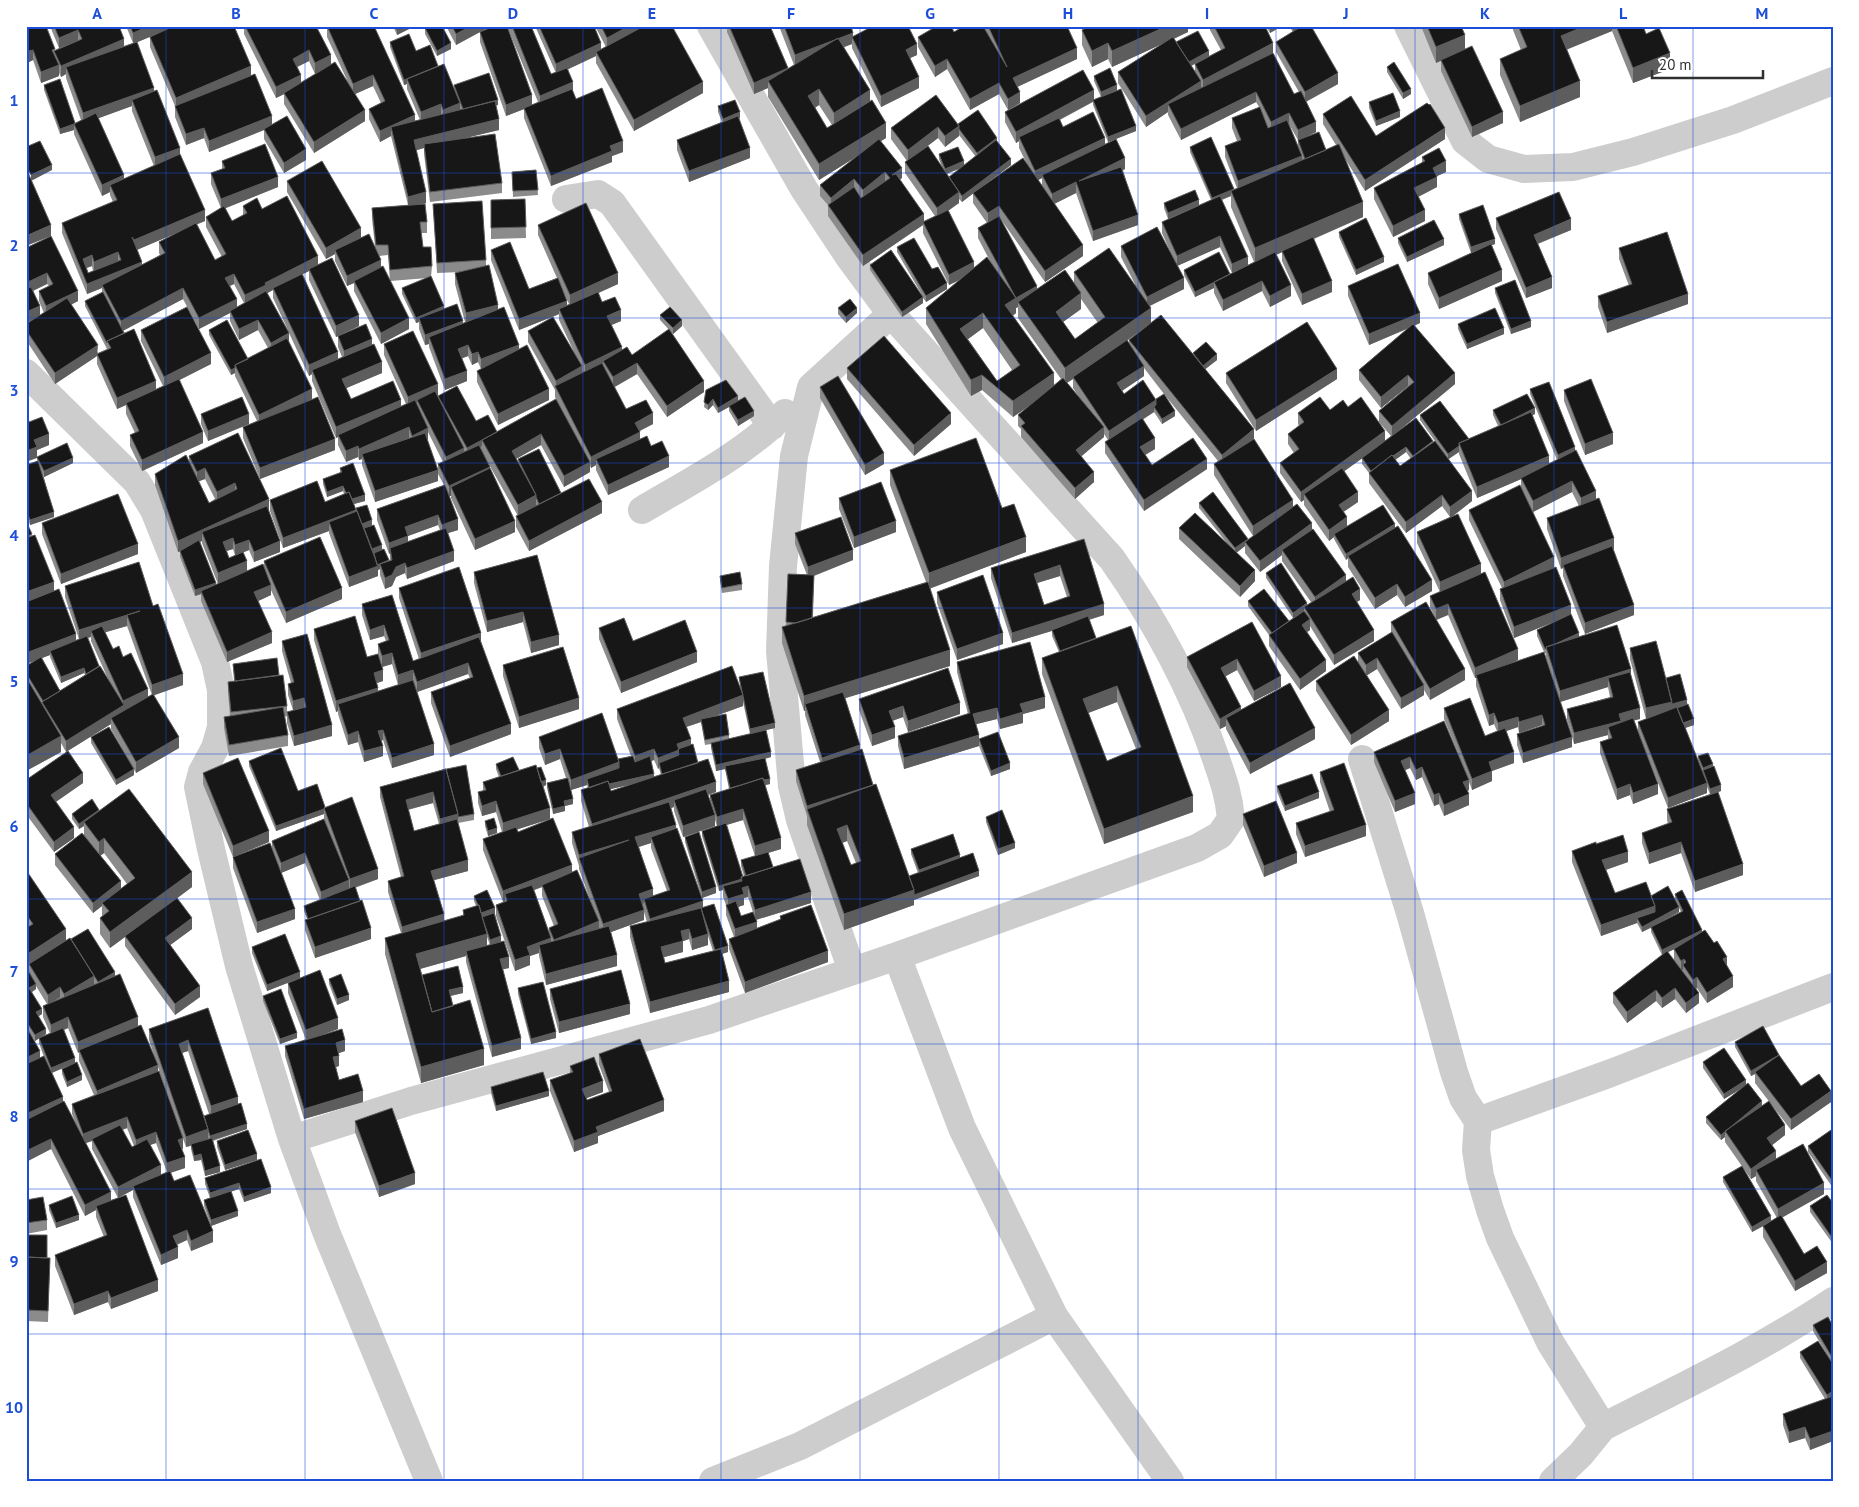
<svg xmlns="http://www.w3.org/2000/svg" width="1859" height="1507" font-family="'PT Sans',sans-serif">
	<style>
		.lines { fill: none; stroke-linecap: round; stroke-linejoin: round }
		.minor { stroke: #cdcdcd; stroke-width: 28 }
		.wall { fill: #8b8b8b; fill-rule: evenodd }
		.shaded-wall { fill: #5d5d5d }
		.building { fill: #171717; stroke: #5d5d5d; fill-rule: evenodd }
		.grid { fill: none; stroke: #1d4ed8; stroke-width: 1; stroke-opacity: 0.55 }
		.neatline { fill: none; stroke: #1d4ed8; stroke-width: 2 }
		.grid-label { font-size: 16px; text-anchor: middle; font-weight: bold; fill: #1d4ed8 }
	</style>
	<rect width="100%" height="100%" fill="#fff"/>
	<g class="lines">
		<!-- minor -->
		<path class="minor" d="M1408,26L1465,141L1488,159L1524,169L1573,167L1633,152L1733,120L1833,81
			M566,199L598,194L612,203L772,426
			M26,373L137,482L154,510L215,662L221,690V727L215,748L202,772L198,787L211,849L239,966L292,1139L327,1234L429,1481
			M642,510C691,481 744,454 785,413
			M1362,759L1410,913L1454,1072L1463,1098L1478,1121
			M897,956L962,1128L1054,1316L1170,1481
			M852,971L800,820L792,786L780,651L783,566L794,456L811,387L891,314
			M292,1139L411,1101L709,1020L897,956L1197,848L1220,835L1231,819C1229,795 1223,779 1215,756C1191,686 1154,619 1112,559L891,314L849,257L804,189L711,26
			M1603,1427C1681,1387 1760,1350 1833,1301
			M713,1481L800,1446L1054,1316
			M1553,1481L1581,1454L1603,1427L1550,1342L1500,1238L1490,1210L1480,1176L1476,1150L1478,1121L1611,1073L1833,987"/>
	</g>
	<!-- wall -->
	<path class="wall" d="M26,26L55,50L59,48L50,26H119L124,46L133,43L126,26H171V28V26H234L251,75L272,124L306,160L284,173L264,139V130L209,152L204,138L186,145L175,117V106L150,47V37L152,36L137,42L154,91L180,155L205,221L197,224L215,260L222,257L206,227V217L221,208L211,184V173L222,169V161L278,187L225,208L232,221L243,216V206L262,209L318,265L359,326L340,335L372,345L382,373L346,388L351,399L401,406L406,404L384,355V344L438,395V397L476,421L497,432L565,416L555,397V390L528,342V331L552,317L519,330L491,260V250L529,289L557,278L538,235V225L618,284L598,293L602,302L621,321L611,325L622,350L632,355L704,392L667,417L637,374L614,387L626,409L653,424L640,431V439L651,446L669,467L608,495L596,470V465L591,468L590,466V472L564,487L541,445L516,459L518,462V459L561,493L602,513L529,551L516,527V516H518L487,461L515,532L475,550L451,498V496H449L458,530L448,533L454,561L407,579L405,573L396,577L392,586L385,589L380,575V569L378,570V576L349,587L329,533V531L283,548L270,511V500L325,502L344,494L343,491L327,497L323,484V479L340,473V468L365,501L354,504L356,512V508L372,525L382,550L389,561L390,560V553L389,554L377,520V509L444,485L438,474V464L443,462L428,432V439H427L438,481L375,502L362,465V459L359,460L358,457L346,462L338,445V437L336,438L312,381V374L309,376L289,333V342L312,399L307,402L335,450L260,479L243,438V427L257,421L235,376V373L231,375L209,335V330L248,359L268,348L258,330L239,340L230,321V313L199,329L183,299L123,330L156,389L163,386L141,341V330L211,364L179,380L203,443L142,471L130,446V435L135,433L126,414V405L117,409L97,364V356L55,384L26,340V324L38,317L26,323V248L78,301L71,305L98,353L107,349L85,306V301L102,292V288L87,294L62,233V223L113,202L110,195V192L102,196L74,134V130L60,134L44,90V85L75,123L81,120L66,78V74L61,77L59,73V76L41,83L33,60L29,62L26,54ZM132,106V111L154,166L124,179L98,118ZM176,233L159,242V253L160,255L142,265L137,250ZM92,266L93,271L88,273L87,268ZM309,271V280L336,337L338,336V347L342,357L338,359L303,274ZM47,284L49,286L39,291V301L44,313L40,316L33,291ZM234,284L244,303L237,307L230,286ZM273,290V298L288,330L267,293ZM563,291L569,304L567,305ZM559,314V320L575,354L553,317ZM438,525L440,530L408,542V536Z
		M244,26H316L331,64L347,80L327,37V26H374L415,121L420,120L407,89V84L404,85L390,47V42L416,51L438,66L454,90V85L498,105H496L499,130L465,138L502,183V193L430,202L424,154V148L416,150L426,203L425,204L427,222V233H421L423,247L432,266L431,277L444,309L463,323L465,322L455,284V273L461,272L437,273L433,204L486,260V266L498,309L519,349L549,400L498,425L477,382V371L481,369L478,362L472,365L468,356L462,358L467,381L445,390L429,347V344L425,345L419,329V322L416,323L402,294V288L428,278L390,281L409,329L381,344L354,291V283L347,286L335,261V254L326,259L287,192V181L361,238L375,246L372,219V208L408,205L391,136L380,142L369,119V109L381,103L373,86L355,94L365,121L314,153L284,104V94L276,98L244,34ZM309,61L315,74L301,82L297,67ZM388,255L390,281L381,267L379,256Z
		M393,26H415L397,35Z
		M446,26H491L484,30L532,105L538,102L507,26H531L551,74L556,73L535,26H594L601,50L606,47L595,26H672L703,93L634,131L596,63V56L568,69L573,92L576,99L623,152L612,156V162L551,186L524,118V109L506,116L480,42V32L456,45Z
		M727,26H770L788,69L794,65L779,26H851L853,36L917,55L910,58L919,88L881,107L852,48V44L844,47L870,102L886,138L881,141L902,178L900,179L924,221L935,216L905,173V162L907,161L891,139V128L958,124L997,142L1011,165L980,188L1027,164L1019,148V141L1016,143L1005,122V112L1008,110L999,94L970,110L947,69L935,77L918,47V37L984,28V26H1067L1077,59L1017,87L1020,103L1008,110L1094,100L1101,97L1094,81V76L1117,90L1136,131L1116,139L1125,169L1123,170L1138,225L1093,241L1076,193L1054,204L1083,256L1045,282L1000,218L1037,289L1074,283V272L1135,284L1121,257V246L1173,258L1162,233V222L1195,207L1168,219L1164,208V203L1199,205L1211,200L1190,152V147L1234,190L1237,188L1225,157V146L1237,141L1232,128V118L1259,107L1256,102L1181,140L1168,115V112L1146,127L1118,83V72L1162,44L1112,67L1108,59L1092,67L1082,45V30L1085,28L1084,26H1188V32L1174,39L1176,42L1209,56L1221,50L1210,30V26H1265L1273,53L1294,94L1299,92L1276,52V42L1293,32L1289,26H1302L1338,84L1306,102L1316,132L1308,136L1326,150L1336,145L1323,124V114L1376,136L1445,139L1365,191L1344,157L1363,217L1314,239L1332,292L1302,305L1282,261V252L1276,255L1291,296L1270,307L1262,291L1223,311L1214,293V288L1195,297L1184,275V270L1230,274L1232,273L1220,247L1177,266L1184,289L1150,306L1151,323L1193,354L1217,360L1205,369L1254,439L1293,506L1312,530L1346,581L1360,600L1357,602L1374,641L1334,665L1310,626V630L1307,632L1326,671L1300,690L1269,646V635L1248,606V601L1289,621L1293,618L1266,578V573L1307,605L1311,602L1282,561V555L1260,572L1245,553V546L1236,553L1255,581L1240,597L1179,539V528L1226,542L1199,508V503L1248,539L1253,536L1214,475V464L1218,461L1164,394L1175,416L1162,424L1154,412L1143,419L1155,449L1145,455L1152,465L1207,469L1144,511L1105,453V442L1108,440L1104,434V437L1081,456L1094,482L1075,499L1021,437V429L1018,426V415L1029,406L1013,417L982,390L971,396L926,324V308L958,281L949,285L923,233V225L863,266L828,216V205L820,196V185L856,157L819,180L768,97V88L754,94L727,32ZM1195,64V72L1191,66ZM1093,102V105L1108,142L1116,139L1105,144L1063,127L1060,120ZM819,105L832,125L827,128L815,108ZM1289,124L1298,140V145ZM959,135L976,157L964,166L939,154V159L942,167L916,155L938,138L945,147L959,136ZM961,168L949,177L947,174ZM1042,178V185L1044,188L1038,180ZM973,193V203L987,223L978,228V238L990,261L974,267L948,210L959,203V199L962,202ZM1231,196V207L1254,262L1248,265L1222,200ZM1081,299L1098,323L1075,339L1063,322L1081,309ZM1018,307V318L1061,379L1054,385L1013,316L1016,313V308ZM983,328L1012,370L997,381L968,339ZM1143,329L1129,340V344L1127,341ZM1144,368L1164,394L1156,399L1124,394L1122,391L1144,376ZM1073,379V388L1079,397L1067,383Z
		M1266,26H1282L1270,33Z
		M1421,26H1461L1465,50L1503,123L1472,137L1441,71V60L1436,63Z
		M1513,26H1643L1646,34L1670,69L1633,83L1612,31L1567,49L1580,97L1520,122L1500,75V59L1521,50L1513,30Z
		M425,28L451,49L437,56L425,34Z
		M1387,67L1411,94L1403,99L1387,72Z
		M1369,102L1400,117L1376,126L1369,108Z
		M718,106L740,118H739L750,158L689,182L677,150V140L722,122L718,112Z
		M1422,157L1446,172L1437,176V187L1418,197L1425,221L1393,237L1374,199V188L1422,163Z
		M536,170L538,195L513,197L512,172Z
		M525,199L526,238L491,239V200Z
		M1459,214L1495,244L1492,245L1502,281L1439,309L1428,284V273L1477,250L1471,253L1459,219Z
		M1496,218L1571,230L1538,244L1552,288L1526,298L1496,229Z
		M1339,232L1384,262L1356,275L1339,237Z
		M1398,238L1444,245L1407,262L1398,243Z
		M897,247L932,269L947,289L926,302L923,298V303L902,317L870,270V265L922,295L897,252Z
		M1619,248L1688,304L1607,333L1598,307V296L1629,286L1619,259Z
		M1348,286L1420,323L1414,326L1455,384L1400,430L1433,441L1437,444L1420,420V415L1469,439L1498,426L1493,415V410L1535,414L1532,415L1549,464L1557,460L1530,394V389L1575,451L1596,499L1614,549H1613L1634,615L1585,634L1563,576V568L1561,569L1547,529V518L1579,506L1572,492L1533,512L1554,567L1579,637L1631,675L1640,719L1634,720L1638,732V722L1646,719L1630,659V648L1666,678L1687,704L1694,725L1685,728L1698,761V756L1713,766L1721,791L1718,792L1743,875L1695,892L1681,853L1649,864L1642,843V833L1668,824L1667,820V809L1710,794L1707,787V793L1668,808L1647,755L1658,794L1633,804L1630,795L1617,800L1600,753V742L1608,739V735L1574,744L1572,737V747L1523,763L1517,745V734L1542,726V725L1519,733L1518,727L1506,731L1514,763L1492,771V781L1472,790L1469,782V790L1467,791L1469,805L1444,816L1439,804L1434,806L1422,777L1416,780L1410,768L1405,770L1415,804L1395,812L1374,762V752L1458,753L1444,719V708L1485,736L1497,731L1494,724L1489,726L1476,686V678H1475L1448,615L1436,620L1465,680L1430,700L1424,690V695L1401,709L1377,669L1367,675L1389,721L1351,745L1316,691V681L1358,662V653L1391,633V622L1435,617L1430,607V596L1440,592L1417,543V532L1450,517L1442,506L1406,533L1369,483V473L1362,464V458L1344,471L1358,502L1343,512L1347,526L1395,528L1432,591L1405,607L1397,595L1375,609L1348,567V558L1346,560L1334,539V537L1329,541L1304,505V500L1301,502L1280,473V463L1294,453L1288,444V434L1299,426L1298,424V413L1330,410L1348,407L1385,441L1391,436L1379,422V411L1408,386L1381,408L1359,380V370L1407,329L1369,345L1348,296ZM1406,452L1411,459L1400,466L1395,460ZM1459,452V454L1477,498L1521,479V488L1469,510V520L1502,588L1500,589V600L1514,638L1558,620L1537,630V636L1545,654L1546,653V657L1553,679L1506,665L1518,660L1481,574L1452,517L1472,501L1449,459ZM1608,687L1610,697L1567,709V720L1572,736L1560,702Z
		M1495,288L1531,327L1511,334L1495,293Z
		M838,308L857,313L846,323L838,314Z
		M660,315L682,326L673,334L660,320Z
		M1458,324L1504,334L1467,349L1458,329Z
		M847,368L951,424L914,456L847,379Z
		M1226,373L1337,379L1256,431L1226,383Z
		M820,387L884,464L865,475L820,398Z
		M706,390L738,400L754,416L738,426L729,411V407L718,413L713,405L708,410L704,407Z
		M1564,390L1613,444L1585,455L1564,401Z
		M201,414L249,424L208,441L201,424Z
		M29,422L49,445L37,450V457L73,463L44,477L43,474L54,517L30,525L26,514V465L37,461V458Z
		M238,433L269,510H268L280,552L254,562L249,550L243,552L247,571L264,566V561L342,599L286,623L271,590V595L258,601L272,643L227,662L201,601V594L195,596L180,557V551L178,552L155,485V474L189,461V456ZM205,479L215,499L209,503L199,481ZM202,541V543L218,584L216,585L200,542ZM233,549L235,555L229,558L227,551Z
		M890,470L1002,508L1026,552L930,588L950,666L845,698L860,750L909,876L918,873L911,854V849L960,858L979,876L914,900V905L844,930L807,825V816L796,781V770L820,762L805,715V711H804L782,643V627L786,626L788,574L807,575L795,544V533L853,560L814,576L813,618L926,582L890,485ZM847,841L856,863L851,865L842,843Z
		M839,498L896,532L854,548L839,509Z
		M26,521L54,592L76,640L79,639L65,597V586L153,606L183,685L154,695L179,748L136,773L111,729V724L66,752L61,743V752L26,771V666L37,660L26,664ZM127,626L152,695L148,697L123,657L113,649L105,632ZM91,637V641L109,681L99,666L87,638ZM50,655V657L61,683L84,673L85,675L60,691L42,658Z
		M42,523L138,554L61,584L42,534Z
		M1084,539L1104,615L1089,620L1096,638L1193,812L1104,844L1042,674V658L1059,652L1052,636V631L1012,643L991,578V568ZM1060,576L1067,597L1044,605L1037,583ZM1117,702L1136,749L1107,761L1088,713Z
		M537,555L559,645L531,653L523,622L487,632L474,583V572Z
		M720,576L742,584V590L722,593L720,581Z
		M399,588L481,642L511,734L450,757L431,703V692L470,678L468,674L417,692L434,755L392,768L383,740L381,741L383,756L364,762L358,742L348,745L338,714V711L336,712L314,640V629L367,657L378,654V644L386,641L384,636L370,640L362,615V604L392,595L413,661L419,659L399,598ZM392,664L398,685L378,691L377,683L383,681L382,667Z
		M937,592L1003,644L957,660L937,603Z
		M1252,622L1281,687L1254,701L1237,670L1225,676L1241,709L1315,739L1250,774L1226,729V726L1220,729L1187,667V657Z
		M599,628L633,641L697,662L621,693L599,639Z
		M282,641L332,736L294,746L287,723V712L293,710L288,695V684L291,683L282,651Z
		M957,662L1045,708L1023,714V723L1000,729L997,719L976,724L979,739L1010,769L991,776L979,746L904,769L898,746V736L968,714L957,672Z
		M233,664L279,675L287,706V716L284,717L288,735V746L229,756L224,728V717L230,716L228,692V682L234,681Z
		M503,665L579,709L519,728L503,676Z
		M739,677L775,728L766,730L771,757L765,759L770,784L765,785L781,849L768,853L773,867L811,903L756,920L757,929L780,920V916L828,962L745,993L729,949V939L734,937L726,915V905L723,897V890L719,891L702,836V831L717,826L715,820V826L683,837L674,811V807L671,808L676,828L703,908L728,952L722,954L729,992L650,1013L630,937V926L647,922L644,912V920L611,932L617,966L546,985L539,956V953L530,956V965L515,971L496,916V905L505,901L503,902L483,850V839L502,832L496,812L482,816L478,803V792L483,791V782L499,777L496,769V764L519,770L537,768L546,785L543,787L550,819L517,829L518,832L572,873L593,908L579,869V866L572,843V832L589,827L581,801V790L588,788L587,785L571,790L573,804L565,806V811L553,814L547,788V783L566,778L560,759L545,765L539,748V737L618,759L631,756L617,719V709L740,685ZM743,702L750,734L729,739V735L716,716L743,706ZM701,722L705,745L711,744V748L716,771L725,769L729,789L710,795V802L708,795L716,792L698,763L691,745L686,727ZM654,760L658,769L659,768L661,775L654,777L651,761ZM629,785L611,791V789ZM743,820L755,856L741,860V866L744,876L743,877L726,825ZM651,843V848L667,891L653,896L639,847ZM542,887V896L554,926L549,928V932L534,890ZM748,897L753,912L741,916L738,907L744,905V898ZM708,936L713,951L665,963L664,957L683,952V941L689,939L692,950L708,945Z
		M859,699L960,714L908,732L903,717L892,721L895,738L872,746L859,710Z
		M91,737L134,775L116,785L91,743Z
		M249,761L325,807L378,879L355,888L371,939L315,958L305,930V920L307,919L304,911V906L320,900L305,863L281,873L295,919L257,933L233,868V857L203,784V773L269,842L239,854L272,848V841L324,819V814L276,831L249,766Z
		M442,770L474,814V820L458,823L468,871L434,880L444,921L463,916V910L476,906L474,901V896L495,913L501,941L509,968L503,969L521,1049L492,1057L466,962V956L420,969L422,975L463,993L451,996L453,1006L484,1065L421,1083L385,954V938L401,933L388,892V881L401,877L380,797V787ZM433,803L439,824L414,831L408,810ZM487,937L490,945H487Z
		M1320,772L1366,836L1305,857L1296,834V823L1330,812L1320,782Z
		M26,780L83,783L56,802L74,838L54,852L26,814Z
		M1277,786L1319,798L1285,811L1277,792Z
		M99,811L192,887L177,898L192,929L170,945L200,997L175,1015L125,946V937L110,948L100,934V918L102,916V906L93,913L55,865V854L84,836V826L79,829L72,819V814ZM104,853L127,884L121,889L100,856Z
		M1243,814L1297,863L1264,877L1243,825Z
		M986,817L1015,848L998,855L986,822Z
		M485,821L497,833L488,836L485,826Z
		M685,837L716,893L702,898L685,842Z
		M1596,844L1628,862L1606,870L1615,893L1651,896L1675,899V894L1727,966L1733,987L1707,1003L1697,988L1696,989L1699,1003L1686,1013L1675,999L1662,1008L1656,1001L1627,1023L1613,1003V993L1662,955L1651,932V928L1642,932L1637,923L1601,936L1572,862V851ZM1679,908L1681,912L1664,921L1679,912ZM1677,948L1674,949V960L1668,952Z
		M26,870L66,941L115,976L138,1026L155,1058L149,1040V1029L208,1008L238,1104L247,1129L213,1141L220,1172L205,1176L201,1160L194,1161L191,1149V1146L186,1147L158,1067V1071L183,1149H182L185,1168L170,1173L174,1181L213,1242L191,1251L187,1240L177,1245L178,1258L161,1265L133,1197V1190L119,1197L158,1291L111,1309L108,1302L74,1315L55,1266V1255L104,1237L96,1217V1210L85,1216L51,1149L26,1162V974L29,973V969L26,971ZM36,986L47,1004L43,1006V1017L50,1033L41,1037L46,1034L38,1016L42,1014L32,992L36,989ZM27,1028L35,1041L39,1038V1043L44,1057H40ZM68,1028L78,1053L79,1052V1061L94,1095L72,1104V1114L75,1122L63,1101L52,1073L70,1065L62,1069V1074L67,1087L82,1080L75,1063L64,1030ZM188,1051L209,1114L204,1116L182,1053ZM127,1128L134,1146L132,1147L122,1130ZM92,1141V1149L118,1198L111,1200L86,1143ZM156,1143L167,1172L161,1175L150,1145Z
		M252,947L300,978L267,991L252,953Z
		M329,979L349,1000L337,1005L329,984Z
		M288,983L338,1029L323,1034L345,1051L339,1053V1066L336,1067L339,1080L363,1102L304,1119L285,1056V1046L306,1040L288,993Z
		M518,988L556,1038L531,1044L518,994Z
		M550,989L630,1014L559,1033L550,999Z
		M263,996L297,1038L280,1044L263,1001Z
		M1735,1042L1779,1055L1801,1086L1831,1102L1791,1130L1755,1083V1074L1751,1076L1735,1047Z
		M599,1054L664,1111L598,1136V1143L574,1152L550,1091V1080L570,1073V1066L603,1092L586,1098L587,1100L609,1092L599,1065Z
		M1703,1062L1746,1085L1762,1105L1785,1135L1771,1146L1776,1159L1824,1194L1782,1217L1804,1254L1827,1273L1795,1291L1763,1237V1226L1752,1232L1723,1182V1177L1771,1221L1777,1218L1756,1181V1176L1751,1179L1725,1142V1137L1721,1140L1706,1123V1117L1743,1087L1724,1099L1703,1068Z
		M491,1087L549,1096L496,1111L491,1093Z
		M355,1121L415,1184L379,1197L355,1132Z
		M1833,1133V1188L1808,1152V1146Z
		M217,1141L257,1160L225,1170L217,1147Z
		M261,1159L271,1193L244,1202L239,1189L231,1191L238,1216L211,1226L204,1206V1200L210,1198L205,1184V1178Z
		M26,1200L47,1220V1230L26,1234Z
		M1833,1203V1244L1810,1212V1206Z
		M49,1205L79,1220L56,1228L49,1210Z
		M26,1235L47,1258H50L48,1322L26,1321Z
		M1833,1313V1324L1831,1320V1314Z
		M1813,1325L1833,1326V1441L1810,1450L1805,1438L1789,1443L1783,1425V1414L1825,1399L1800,1358V1352L1832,1363L1813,1331Z"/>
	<!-- shaded-wall -->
	<path class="shaded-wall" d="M149,26H171V28L133,44V33Z
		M404,26H415L397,35V30Z
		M471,26H491L456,45V34Z
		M629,26H649L607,48V38Z
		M1167,26H1188V32L1112,67V51Z
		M1270,26H1282L1270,33Z
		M1293,26H1302L1293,32Z
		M1585,26H1612V31L1561,52V36Z
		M78,30V41L59,48V38Z
		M853,33V40L852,37V44L795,66V55Z
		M1465,35V51L1436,63V47Z
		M124,39V49L66,67V74L61,77V66Z
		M451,43V49L437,56V51Z
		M601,43V54L596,52V56L556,75V64Z
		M1108,43V59L1092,67V51Z
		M1273,43V53L1203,91V80Z
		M917,44V55L906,60V50Z
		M1077,48V59L1013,89V78Z
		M33,50V60L29,62V51Z
		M309,50V61L293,69V59Z
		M1209,51V56L1187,68V63Z
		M1670,53V69L1633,83V68Z
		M331,55V66L315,74V63Z
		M947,59V69L935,77V66Z
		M59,65V76L41,83V72Z
		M251,66V77L176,109V98Z
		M788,68V79L768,81V88L754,94V83Z
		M1338,73V84L1305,102V92Z
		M301,75V86L276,98V87Z
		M373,75V86L353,95V84Z
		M919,77V88L881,107V96Z
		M407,79V84L404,85V80Z
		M1201,81V92L1168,104V112L1146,127V116Z
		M1580,81V97L1520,122V106Z
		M573,82V93L540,107V96Z
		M703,82V93L634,131V120Z
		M999,83V94L970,110V99Z
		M1117,85V90L1101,97V92Z
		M154,88V98L132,100V106L83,124V113Z
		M819,89V105L808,112V96Z
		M1411,89V94L1403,99V93Z
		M870,90V106L834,128V113Z
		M1094,90V101L1021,140L1019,137V141L1016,143V132Z
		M1020,92V103L1008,110V99Z
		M1256,92V102L1181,140V129Z
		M532,95V106L506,116V105Z
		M498,100V105L463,116V111Z
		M460,103V114L443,121V110Z
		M441,104V115L421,123V112Z
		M365,110V121L314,153V142Z
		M1400,111V117L1376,126V121Z
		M740,112V118L723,124V119Z
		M1503,112V123L1472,137V127Z
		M1289,113V124L1271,133V122Z
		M415,115V126L391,127V136L380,142V131Z
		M272,116V127L264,129V130L209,152V141Z
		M499,119V130L424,148V144V148L414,151V140Z
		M1316,122V132L1298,141V130Z
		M886,123V138L819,180V164Z
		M74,124V130L60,134V129Z
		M959,126V136L945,147V136Z
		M1136,126V131L1108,142V137Z
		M938,127V138L908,161V150Z
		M204,128V138L186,145V134Z
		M1445,128V139L1365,191V180Z
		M997,138V144L977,159V153Z
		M1105,138V149L1042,175V178L1035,182V171Z
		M623,141V152L612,156V162L551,186V176L610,146Z
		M180,148V159L155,168V157Z
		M750,148V158L689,182V171Z
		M306,149V160L284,173V163Z
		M1302,156V166L1238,191V181Z
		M1125,158V169L1079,192V181Z
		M1011,159V165L962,202V196Z
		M964,161V167L945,174V169Z
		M1446,161V172L1433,178V168Z
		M52,165V170L31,181V175Z
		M902,168V178L892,186V175Z
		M885,172V183L863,200V190Z
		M124,175V186L110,185V192L102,196V185Z
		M278,177V187L221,210V199Z
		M1437,177V187L1414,199V188Z
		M854,179V190L831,209V198Z
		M1076,182V193L1052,205V194Z
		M1234,189L1231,191V196L1212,203V198Z
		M426,192V203L408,207V197Z
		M959,192V203L937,219V208Z
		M1199,200V205L1168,219V213Z
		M1363,202V217L1255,264V248Z
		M999,206V216L988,224V213Z
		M205,210V221L134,251V240Z
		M1425,210V221L1393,237V226Z
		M924,214V224L923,222V225L863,266V255Z
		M1138,215V225L1093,241V231Z
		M1571,219V230L1534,245V235Z
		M51,225V236L26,246V236Z
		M361,228V239L335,250V254L326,259V248Z
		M1220,236V247L1177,266V256Z
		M1444,239V245L1407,262V257Z
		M1495,239V244L1471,253V247Z
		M1083,245V256L1045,282V271Z
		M118,252V263L94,273V262Z
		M92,255V266L83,269V259Z
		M318,256V266L309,269V271L274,289L273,288V290L245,306V295L265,283Z
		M1248,257V267L1232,274V264Z
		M1384,257V262L1356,275V270Z
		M381,260V270L354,281V283L347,286V276Z
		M142,262V272L102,285V288L87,294V284Z
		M974,262V272L949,285V275Z
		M1502,270V281L1439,309V298Z
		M47,273V284L28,293V282Z
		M618,273V284L570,306V295Z
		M234,274V284L225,288V278Z
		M1552,277V288L1526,298V288Z
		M1184,278V289L1147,307V297Z
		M1262,281V291L1223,311V300Z
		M1332,281V292L1302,305V294Z
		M947,283V289L926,302V296Z
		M1214,283V288L1195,297V292Z
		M1291,285V296L1270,307V296Z
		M1037,286V297L1018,302V307L1016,308V313L1005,321V305L1016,298Z
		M183,288V299L121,332V321Z
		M78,291V301L46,317V306Z
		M1081,293V309L1056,327V312Z
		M1688,294V304L1607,333V322Z
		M923,297V303L902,317V312Z
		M237,299V309L230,311V313L199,329V318Z
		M567,301V311L559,309V314L519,330V319Z
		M498,305V316L466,324V313Z
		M40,306V316L26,323V312Z
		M444,306V311L419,318V322L416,323V318Z
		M857,308V313L846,323V317Z
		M1151,308V323L1074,378L1073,377V379L1065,384V368Z
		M621,310V321L607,327V316Z
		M983,313V328L960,345V329Z
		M1420,313V323L1369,345V334Z
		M359,315V326L336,337V326Z
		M409,318V329L381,344V333Z
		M258,320V330L239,340V329Z
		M682,320V326L673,334V328Z
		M463,321V332L429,337V344L425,345V335Z
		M1531,321V327L1511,334V329Z
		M1504,328V334L1467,349V344Z
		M289,333V343L271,354V343Z
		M372,339V349L344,361V351Z
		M98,345L97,356L55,384V373Z
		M468,345V356L458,360V349Z
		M519,345V355L481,370V359Z
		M622,347V358L603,361V367L585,376V365Z
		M338,352V362L312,370V374L309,376V365Z
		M478,352V362L472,365V354Z
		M211,353V364L164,388V377Z
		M1217,354V360L1203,371V366Z
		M382,362V373L342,390V379Z
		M637,363V374L613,388V377Z
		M582,366V377L556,387V381Z
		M1144,366V376L1117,394V383Z
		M235,368V373L231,375V370Z
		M1337,369V379L1256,431V420Z
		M467,371V381L445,390V379Z
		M1054,373V388L1013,417V401Z
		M1455,373V384L1392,436V426Z
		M982,375V390L971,396V380Z
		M1408,375V386L1381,408V397Z
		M156,381V392L126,403V405L117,409V398Z
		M704,381V392L667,417V406Z
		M438,384V395L419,403L417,400V404L408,408V397Z
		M312,389V399L259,426V415Z
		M549,389V400L498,425V414Z
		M738,396V402L718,413V408Z
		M713,399V405L708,410V405Z
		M401,400V411L338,435V437L336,438V427Z
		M1156,400V410L1154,407V412L1109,442V431Z
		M1535,408V414L1501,431V425Z
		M754,411V416L738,426V420Z
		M1175,411V416L1162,424V419Z
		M653,413V424L635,433V423Z
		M951,413V424L914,456V445Z
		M249,414V424L208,441V431Z
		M409,427V438L363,458L362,454V459L359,460V449Z
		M1104,427V437L1076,461V450Z
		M428,428V439L412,446V436Z
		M1254,429V440L1222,466V455Z
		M1385,431V442L1307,498L1304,494V500L1301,502V492Z
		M203,432V443L142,471V460Z
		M640,432V443L596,459V465L591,468V457Z
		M1613,433V444L1585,455V444Z
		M49,434V445L37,450V458L26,462V451L34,440Z
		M541,434V445L512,461V451Z
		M1155,438V449L1140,458V447Z
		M335,439V450L260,479V468Z
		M482,440V446L467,453V448Z
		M358,446V457L346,462V451Z
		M1459,446V452L1448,459V454Z
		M1406,447V452L1372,477V472Z
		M1575,447V453L1558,460V455Z
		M464,448V458L446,468V457Z
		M884,453V464L865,475V465Z
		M669,456V467L608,495V485Z
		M1549,456V467L1477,498V487Z
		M73,458V463L44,477V471Z
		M1207,459V469L1144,511V500Z
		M590,462V472L564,487V476Z
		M490,467V477L451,487V496H449V486Z
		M205,468V479L197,482V472Z
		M438,470V481L375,502V491Z
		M1094,472V482L1075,499V488Z
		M1572,481V492L1533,512V501Z
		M235,483V494L217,502V492Z
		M343,486V491L327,497V492Z
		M1472,491V501L1450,518V507Z
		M1596,491V502L1581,509V498Z
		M1358,492V502L1339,515V505Z
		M365,495V501L350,505V500Z
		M536,495V506L518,516V505Z
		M1442,495V506L1406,533V522Z
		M269,499V510L205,539L202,532V541L178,552V541Z
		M1293,500V511L1253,537V526Z
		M602,502V513L529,551V541Z
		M356,510V520L329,522V531L283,548V538Z
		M54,512V517L30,525V520Z
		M438,515V525L408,536V547L390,548V553L389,554V543L405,527Z
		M1347,517V528L1334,534V537L1329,541V530Z
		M458,519V530L442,535V525Z
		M372,520V525L362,529V524Z
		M515,521V532L475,550V539Z
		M896,521V532L854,548V537Z
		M1312,523V534L1282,550V555L1260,572V561Z
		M1395,524V530L1348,556V558L1346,560V554Z
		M1026,537V552L929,589V573Z
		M233,538V549L223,552V542Z
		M1614,538V549L1564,568L1563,565V568L1561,569V558Z
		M1248,539L1245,542V546L1235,554V548Z
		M249,540V550L235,556V545Z
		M280,541V552L254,562V552Z
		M138,544V554L61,584V574Z
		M382,545V550L372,554V549Z
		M853,550V560L808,578V567Z
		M454,551V561L407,579V568Z
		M1554,557V568L1504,592V582Z
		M389,560L380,564V569L378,570V576L349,587V577Z
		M247,561V572L218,584V573Z
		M405,563V573L396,577L392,586L385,589V578L396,567Z
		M1481,564V574L1440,593V582Z
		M1060,565V576L1034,584V574Z
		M1255,570V581L1240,597V586Z
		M1346,575V586L1315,608V597Z
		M1432,580V591L1405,607V597Z
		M54,582V592L26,603V592Z
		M216,583V588L201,591V594L195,596V590Z
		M1397,584V595L1375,609V598Z
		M271,585V595L254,603V592Z
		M342,588V599L286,623V612Z
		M1360,589V600L1352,605V594Z
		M1307,603V609L1304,607V611L1293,618V613Z
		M1104,604V615L1012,643V633Z
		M1448,604V615L1436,620V609Z
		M1571,605V615L1514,638V627Z
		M1634,605V615L1585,634V623Z
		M140,611L127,615V626L93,636L91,631V637L79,640V630Z
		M523,612V622L487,632V621Z
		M1310,619V630L1302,636V625Z
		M384,625V636L370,640V630Z
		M1374,630V641L1334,665V655Z
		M272,632V643L227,662V652Z
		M481,633V644L421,664V653Z
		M1003,633V644L957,660V649Z
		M1579,633V639L1547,648Z
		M76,634V645L50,651V655L26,664V653Z
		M559,635V645L531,653V642Z
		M1518,649V660L1477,678L1476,675V678H1475V668Z
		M950,650V666L807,710L805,704V711H804V696Z
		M697,652V662L621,693V682Z
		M392,653V664L382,667V656Z
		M1377,658V669L1366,676V665Z
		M1237,659V670L1221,679V668Z
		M1326,660V671L1300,690V679Z
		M468,663V674L417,692V682Z
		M84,668V673L61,683V677Z
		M1465,669V680L1430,700V689Z
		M1631,669V680L1608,678V687L1560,702V691Z
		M383,670V681L374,684V673Z
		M413,670V681L398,685V675Z
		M183,674V685L152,696V685Z
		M1281,676V687L1254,701V691Z
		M1424,685V695L1401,709V698Z
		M1117,686V702L1083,715V699Z
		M378,688V699L338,704V711L336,712V701Z
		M148,689V700L111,718V724L66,752V741L123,705V701Z
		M743,695V706L701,721V719V722L683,728V718Z
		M1045,697V708L1023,714V723L1000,729V719L1020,704Z
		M304,698V708L293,711V701Z
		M579,698V709L519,728V717Z
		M1687,700V705L1672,710V704Z
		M1672,702V712L1646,719V708Z
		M960,703V714L908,732V721Z
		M903,706V717L889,722V711Z
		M1241,707V718H1226V726L1220,729V719Z
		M997,708V719L973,725V714Z
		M1640,708V719L1608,727V735L1574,744V733L1619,714Z
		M1389,710V721L1351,745V735Z
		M1494,713V724L1489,726V715Z
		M1542,715V725L1519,733V722Z
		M1518,717V727L1498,734V723Z
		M1694,719V725L1682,729V724Z
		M775,723V728L750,734V729Z
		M511,724V734L450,757V746Z
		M332,725V736L294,746V736Z
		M895,727V738L872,746V735Z
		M1315,728V739L1250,774V763Z
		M383,730V740L378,741V731Z
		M358,731V742L348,745V735Z
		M979,735V746L904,769V758Z
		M61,736V752L26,771V756Z
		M179,737V748L136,773V762Z
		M1572,737V747L1523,763V753Z
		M691,739V750L679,761L659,763V768L658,769V758L677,744Z
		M434,744V755L392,768V758Z
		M860,745V756L822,769V758Z
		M383,746V756L364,762V751Z
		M560,749V759L545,765V754Z
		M654,749V760L635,767V756Z
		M771,752V757L725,768V766V769L716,771V765Z
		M1514,752V763L1492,771V781L1472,790V779L1489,762Z
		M1410,757V768L1401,772V761Z
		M619,762V773L587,779V785L571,790V780Z
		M1010,763V769L991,776V771Z
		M1713,764V769L1703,773V768Z
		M1422,767V777L1416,780V770Z
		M134,769V775L116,785V780Z
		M83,773V783L51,805V795Z
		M654,774V779L589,794V789Z
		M770,779V784L730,793V788Z
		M546,780V785L540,788V782Z
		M1469,780V790L1463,793V782Z
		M716,782V792L676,806L674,800V807L592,834V824Z
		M1707,783V793L1668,808V798Z
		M1630,784V795L1617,800V789Z
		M1658,784V794L1633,804V793Z
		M873,785L807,809V806Z
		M1721,785V791L1710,795V789Z
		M433,792V803L406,810V800Z
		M1319,792V798L1285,811V806Z
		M1415,793V804L1395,812V801Z
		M1439,793V804L1434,806V795Z
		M1469,794V805L1444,816V805Z
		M1193,796V812L1104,844V829Z
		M573,799V804L565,806V811L553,814V809L564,801Z
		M496,801V812L482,816V806Z
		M550,808V819L503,834V823Z
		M324,809V814L276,831V826Z
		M743,809V820L717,828V817Z
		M99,810V815L84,822V826L79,829V824Z
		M458,814V825L440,830V819Z
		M715,815V826L683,837V826Z
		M676,825V835L651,837V843L635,848V837Z
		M847,825V841L837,845V829Z
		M1366,825V836L1305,857V846Z
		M74,827V838L54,852V842Z
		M497,828V833L488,836V831Z
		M269,831V842L233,857V846Z
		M104,838V853L99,857V842Z
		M781,838V849L755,857V846Z
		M629,840L579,858V866V855Z
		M1681,842V853L1649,864V853Z
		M1015,843V848L998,855V849Z
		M1628,852V862L1602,871V860Z
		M305,853V863L281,873V863Z
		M1297,853V863L1264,877V866Z
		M960,855V860L919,875V870Z
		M468,860V871L431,881V871Z
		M1743,864V875L1695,892V881Z
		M572,865V876L542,885V887L507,900L505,894V901L503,902V891Z
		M378,869V879L350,889V879Z
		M979,871V876L914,900V905L844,930V914L914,890Z
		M192,872V887L126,937L125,936V937L110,948V932Z
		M741,879V884L723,886V890L719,891V886Z
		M349,880V890L321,902V892Z
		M121,881V892L102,903V906L93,913V903Z
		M748,886V897L744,898V905L728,910V899L742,888Z
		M716,887V893L702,898V892Z
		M653,889V900L644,899V903L639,905V894Z
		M811,892V903L755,920V910Z
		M703,901V912L650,930V919Z
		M1655,906V917L1637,918V923L1601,936V925Z
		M1679,907V912L1642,932V927Z
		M495,908V913L481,919V913Z
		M295,909V919L257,933V922Z
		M644,910V920L603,935V924Z
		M444,914V925L402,938V927Z
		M192,918V929L165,949V938Z
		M599,921V932L554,951V940Z
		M757,922V933L735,940V929Z
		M371,928V939L315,958V947Z
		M66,929V945L29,964V969L26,971V955Z
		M689,929V939L681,942V931Z
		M1702,930V936L1662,955V950Z
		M487,934V950L466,951V956L416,970V954Z
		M708,934V945L692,950V939Z
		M501,936V942L490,945V940Z
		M551,938V949L539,945V953L530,956V965L515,971V960L527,947Z
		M683,941V952L661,958V947Z
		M728,946V952L715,956V951Z
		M828,951V962L745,993V982Z
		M617,955V966L546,985V974Z
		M509,957V968L500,970V959Z
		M1727,957V968L1723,959Z
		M1684,959V967L1683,965V970L1681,971V961Z
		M115,972V977L98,988V982Z
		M300,972V978L267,991V985Z
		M94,976V987L64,1004V994Z
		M1733,976V987L1707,1003V993Z
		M1697,977V988L1693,991V980Z
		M729,981V992L650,1013V1002Z
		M36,984V989L29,994V988Z
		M200,986V997L175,1015V1004Z
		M60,987V997L48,1005V995Z
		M463,987V993L449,996V990Z
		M1675,988V999L1662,1008V998Z
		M1656,990V1001L1627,1023V1012Z
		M1699,993V1003L1686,1013V1003Z
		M349,995V1000L337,1005V999Z
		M630,1004V1014L559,1033V1022Z
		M42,1009V1014L36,1018V1012Z
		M68,1017V1028L51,1035V1025Z
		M138,1017V1028L79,1050V1052L78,1053V1042Z
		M338,1018V1029L306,1041V1030Z
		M46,1029V1034L35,1041V1035Z
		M556,1032V1038L531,1044V1039Z
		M297,1033V1038L280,1044V1039Z
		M521,1038V1049L492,1057V1046Z
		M188,1040V1051L179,1054V1044Z
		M345,1040V1051L336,1054V1043Z
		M484,1049V1065L421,1083V1067Z
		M40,1051V1062L26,1069V1058Z
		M339,1056V1066L333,1068V1057Z
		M1779,1056L1755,1072V1074L1751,1076V1071Z
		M75,1058V1063L51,1073V1068Z
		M158,1065V1076L97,1102V1091Z
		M82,1075V1080L67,1087V1082Z
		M1746,1080V1086L1724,1099V1094Z
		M603,1081V1092L582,1100V1089Z
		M363,1091V1102L304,1119V1109Z
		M549,1091V1096L496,1111V1106Z
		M1831,1091V1102L1791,1130V1119Z
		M63,1097V1107L26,1125V1114Z
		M238,1097V1108L211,1117V1106Z
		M664,1100V1111L598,1136V1143L574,1152V1141L596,1127Z
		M1762,1101V1106L1725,1131Z
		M127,1117V1128L93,1141L92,1139V1141L83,1144V1134Z
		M247,1124V1129L210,1141V1136Z
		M1785,1125V1135L1767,1149V1138Z
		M208,1129V1140L186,1147V1137Z
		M1725,1131V1137L1721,1140V1135Z
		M156,1132V1143L136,1150V1140Z
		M183,1138V1149L178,1150V1140Z
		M51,1139V1149L26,1162V1151Z
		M1776,1151V1162L1756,1170V1176L1751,1179V1169Z
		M201,1154V1160L194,1161V1156Z
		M257,1154V1160L225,1170V1165Z
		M185,1157V1168L167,1174V1163Z
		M161,1165V1176L133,1186V1190L118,1198V1187Z
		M220,1166V1172L205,1176V1171Z
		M415,1173V1184L379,1197V1186Z
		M239,1183V1189L210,1199V1193Z
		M1824,1183V1194L1778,1220V1209Z
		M271,1187V1193L244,1202V1197Z
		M111,1192V1203L96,1206V1210L85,1216V1205Z
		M238,1211V1216L211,1226V1220Z
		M79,1215V1220L56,1228V1223Z
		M1771,1216V1222L1752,1232V1227Z
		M187,1230V1240L173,1246V1236Z
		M213,1231V1242L191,1251V1241Z
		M178,1247V1258L161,1265V1255Z
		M1827,1262V1273L1795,1291V1281Z
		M158,1280V1291L111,1309V1298Z
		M108,1291V1302L74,1315V1304Z
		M1833,1391V1397L1827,1401V1395Z
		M1805,1427V1438L1789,1443V1432Z
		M1833,1431V1441L1810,1450V1439Z"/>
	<!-- building -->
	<path class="building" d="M26,26H46L55,49L52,50L59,65L41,72L33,50L29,51L26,43Z
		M54,26H119L124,39L61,66L54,51L82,39L78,30L59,38Z
		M130,26H149L133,33Z
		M174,26H234L251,66L176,98L150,37Z
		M245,26H316L331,55L315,63L309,50L293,59L301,75L276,87Z
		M327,26H374L415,115L380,131L369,109L385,101L373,75L353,84Z
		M395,26H404L397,30Z
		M429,26H442L451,43L437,51L425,28Z
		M452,26H471L456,34Z
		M494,26H507L532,95L506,105L480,32Z
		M512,26H531L551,74L567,68L573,82L540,96Z
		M539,26H594L601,43L556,64Z
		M601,26H629L607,38Z
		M644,26H672L703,82L634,120L596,52Z
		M729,26H770L788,68L754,83Z
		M784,26H851L853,33L795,55Z
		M873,26H908L917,44L906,50L919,77L881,96L852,37Z
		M937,26H951L954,32L964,26H983L1007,67L988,26H1067L1077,48L1013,78L1020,92L1008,99L999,83L970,99L947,59L935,66L918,37Z
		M1090,26H1167L1112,51L1108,43L1092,51L1082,30Z
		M1214,26H1265L1273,43L1203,80L1195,64L1225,48Z
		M1302,26H1311L1338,73L1305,92L1276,42Z
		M1427,26H1461L1465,35L1436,47Z
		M1518,26H1585L1561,36L1580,81L1520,106L1500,59L1527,47Z
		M1616,26H1643L1646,34L1659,28L1670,53L1633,68Z
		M1198,31L1209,51L1189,62L1176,42Z
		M409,34L416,51L430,45L438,66L404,80L390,42Z
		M1173,37L1201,81L1146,116L1118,72Z
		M838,38L870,90L834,113L819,89L808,96L827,128L872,100L886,123L819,164L768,81Z
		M137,42L154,88L83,113L66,67Z
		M1472,46L1503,112L1472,127L1441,60Z
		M1273,53L1294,94L1301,91L1316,122L1298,130L1289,113L1271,122L1256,92L1181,129L1168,104Z
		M335,62L365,110L314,142L284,93Z
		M1394,62L1411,89L1403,93L1387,67Z
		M444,64L460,103L443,110L441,104L421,112L407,79Z
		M1110,68L1117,85L1101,92L1094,76Z
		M1083,70L1094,90L1016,132L1005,112Z
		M489,73L498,100L463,109L454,85Z
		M255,74L272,116L209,141L204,128L186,134L175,106Z
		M60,79L75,123L74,124L60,129L44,85Z
		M602,88L623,141L610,146L612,151L551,176L524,108L572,89L576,99Z
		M1121,89L1136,126L1108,137L1093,100Z
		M157,90L180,148L155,157L132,100Z
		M1393,93L1400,111L1376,121L1369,102Z
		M936,95L959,126L945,136L938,127L908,150L891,128Z
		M1351,96L1376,136L1427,103L1429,105L1430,104L1445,128L1365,180L1323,114Z
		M735,100L740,112L723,119L718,106Z
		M495,101L499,119L414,140L426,192L408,197L391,127Z
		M1260,107L1268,128L1287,120L1302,156L1238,181L1225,146L1241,140L1232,118Z
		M978,110L997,138L977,153L959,129V126L958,124Z
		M1093,112L1105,138L1035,171L1019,137L1059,118L1063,127Z
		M96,113L124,175L102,185L74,124Z
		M287,116L306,149L284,163L264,129Z
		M738,116L750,148L689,171L677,140Z
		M1319,132L1326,150L1305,159L1298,140Z
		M495,134L502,183L430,192L424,144Z
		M1211,137L1234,189L1212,198L1190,147Z
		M879,139L902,168L892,175L896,174L924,214L863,255L828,205L854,187L861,198L890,178L885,172L863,190L854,179L831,198L820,185Z
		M1116,139L1125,158L1079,181L1121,167L1138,215L1093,231L1076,182L1052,194L1042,175Z
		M996,140L1011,159L962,196L949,177Z
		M40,141L52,165L31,175L26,166V147Z
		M265,144L278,177L221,199L211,173L225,168L222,161Z
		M1339,144L1363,202L1255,248L1231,191Z
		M928,146L959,192L937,208L905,162Z
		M958,147L964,161L945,169L939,154Z
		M1439,148L1446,161L1433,168L1437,177L1414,188L1425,210L1393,226L1374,188L1425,161L1422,157Z
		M180,154L205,210L134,240L132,237L142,262L87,284L62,223L117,200L110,185ZM118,252L121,260L88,273L83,259L92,255L94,262Z
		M1023,158L1083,245L1045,271L999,206L988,213L973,193Z
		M322,161L361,228L326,248L287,181Z
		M26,168L51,225L26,236Z
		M536,170L538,190L513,191L512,172Z
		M1195,190L1199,200L1168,213L1164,203Z
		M1559,192L1571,219L1534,235L1552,277L1526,288L1496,218Z
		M287,196L318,256L265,283L266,285L245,295L234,274L225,278L237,299L199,318L183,288L121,321L102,285L165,253L159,242L196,223L215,260L226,254L206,217L224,206L232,221L247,213L243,206L257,198L262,209Z
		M1220,196L1248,257L1232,264L1220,236L1177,256L1162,222Z
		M525,199L526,227L491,228V200Z
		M482,201L486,260L437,263L433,204Z
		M586,203L618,273L570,295L538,225Z
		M425,204L427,222H420L423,247H431L432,266L390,270L388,245H376L372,208Z
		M1483,205L1495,239L1471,247L1459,214Z
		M948,210L974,262L949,275L923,222Z
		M999,216L1037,286L1016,298L978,228Z
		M1366,218L1384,257L1356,270L1339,232Z
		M1434,220L1444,239L1407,257L1398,238Z
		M1157,227L1184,278L1147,297L1121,246Z
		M1667,232L1688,294L1607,322L1598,296L1632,284L1619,248Z
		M369,234L381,260L347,276L335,250Z
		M51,236L78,291L46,306L39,291L53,284L47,273L28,282L26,279V248Z
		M1313,237L1332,281L1302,294L1282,251Z
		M914,238L932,269L938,267L947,283L926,296L897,247Z
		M510,242L529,289L558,278L567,301L519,319L491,250Z
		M1491,244L1502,270L1439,298L1428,273Z
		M1109,248L1151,308L1065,368L1018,302L1065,270L1081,293L1056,312L1075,339L1105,317L1074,272Z
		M891,250L923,297L902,312L870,265Z
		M1219,252L1230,274L1195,292L1184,270Z
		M1275,252L1291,285L1270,296L1262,281L1223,300L1214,282Z
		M987,257L1016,298L1005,305L1054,373L1013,401L982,375L971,380L926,308ZM983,313L1020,365L997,381L960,329Z
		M332,258L359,315L336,326L309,269Z
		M1398,264L1420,313L1369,334L1348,286Z
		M489,265L498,305L466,313L455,273Z
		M383,266L409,318L381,333L354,281Z
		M302,274L338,352L309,365L273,288Z
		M431,276L444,306L416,318L402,288Z
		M1515,280L1531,321L1511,329L1495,288Z
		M31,287L40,306L26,312V289Z
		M266,291L289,333L271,343L258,320L239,329L230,311Z
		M103,292L124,333L107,341V343L85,301Z
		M598,292L602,302L615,297L621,310L607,316L622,347L585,365L559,309Z
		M67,298L98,345L55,373L26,330V324Z
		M850,299L857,308L846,317L838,308Z
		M457,304L463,321L425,335L419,318Z
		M187,307L211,353L164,377L141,330Z
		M504,307L519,345L481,359L478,352L472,354L468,345L458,349L467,371L445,379L429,337Z
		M670,307L682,320L673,328L660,315Z
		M1495,308L1504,328L1467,344L1458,324Z
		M1161,315L1254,429L1222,455L1129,340Z
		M553,317L582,366L556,381L528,331Z
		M227,320L248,359L235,365V368L231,370L209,330Z
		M1307,322L1337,369L1256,420L1226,373Z
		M366,324L372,339L344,351L338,336Z
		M1413,324L1455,373L1392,426L1379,411L1414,382L1408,375L1381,397L1359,370Z
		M134,329L156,381L117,398L97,354L111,348L107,341Z
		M669,329L704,381L667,406L637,363L613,377L603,361L627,347L632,355Z
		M413,331L438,384L408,397L384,344Z
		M884,336L951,413L914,445L847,368Z
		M287,338L312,389L259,415L235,365Z
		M1127,340L1144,366L1117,383L1124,394L1143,380L1156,400L1109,431L1073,377Z
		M1206,342L1217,354L1203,366L1193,353Z
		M374,344L382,362L342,379L351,399L393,381L401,400L336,427L312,370Z
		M527,345L549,389L498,414L477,371Z
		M602,363L626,409L646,400L653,413L635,423L640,432L591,457L555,386Z
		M838,376L884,453L865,465L820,387Z
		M1063,378L1104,427L1076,450L1094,472L1075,488L1021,426L1025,423L1018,415Z
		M179,379L203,432L142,460L130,435L139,431L126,403Z
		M1591,379L1613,433L1585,444L1564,390Z
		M726,380L738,396L718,408L713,399L708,405L704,402L706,390Z
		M1549,382L1575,447L1558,455L1530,389Z
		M457,386L476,421L488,415L497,432L467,448L438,396Z
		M435,391L464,448L446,457L417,400Z
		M1164,394L1175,411L1162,419L1154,407L1156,405V399Z
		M1527,394L1535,408L1501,425L1493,410Z
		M242,397L249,414L208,431L201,414Z
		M318,397L335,439L260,468L243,427Z
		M745,397L754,411L738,420L729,406Z
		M1320,397L1330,410L1343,400L1348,407L1361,397L1385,431L1301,492L1280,463L1299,449L1288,434L1304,422L1298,413Z
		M556,399L590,462L564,476L541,434L512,451L536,495L518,505L482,440Z
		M415,400L428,428L412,436L409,427L359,449L358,446L346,451L338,435Z
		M1440,401L1469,439L1459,443V446L1448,454L1420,415Z
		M1531,412L1549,456L1477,487L1459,443Z
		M27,414L29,422L42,417L49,434L34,440L37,447L26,451Z
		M1142,418L1155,438L1140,447L1152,465L1193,438L1207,459L1144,500L1105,442Z
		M1416,418L1433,441L1413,456L1406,447L1393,456L1392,455L1371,471L1362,458Z
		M238,433L269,499L178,541L155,474L186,455L209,503L237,489L235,483L217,492L205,468L197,472L189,456Z
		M425,433L438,470L375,491L362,454Z
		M647,436L651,446L662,441L669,456L608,485L596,459Z
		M976,438L1002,508L1014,504L1026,537L929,573L890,470Z
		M1254,439L1293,500L1253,526L1214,464Z
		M1435,441L1472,491L1450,507L1442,495L1406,522L1369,473L1392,455L1400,466Z
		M67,443L73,458L44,471L37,457Z
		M479,445L490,467L449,486L438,464Z
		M539,449L561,493L539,504L536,497V495L518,459Z
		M1576,450L1596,491L1581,498L1572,481L1533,501L1521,478Z
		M38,461L54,512L30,520L26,509V465Z
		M353,463L365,495L352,499L349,492L346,493L343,486L327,492L323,479L342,472L340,468Z
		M490,468L515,521L475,539L451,487Z
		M1342,468L1358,492L1339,505L1347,517L1329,530L1304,494Z
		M589,479L602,502L529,541L516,516Z
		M317,481L325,502L349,492L356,510L283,538L270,500Z
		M881,482L896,521L854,537L839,498Z
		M445,485L458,519L442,525L438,515L405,527L408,536L389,543L377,509Z
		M1520,485L1554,557L1504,582L1469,510Z
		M1213,492L1248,539L1235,548L1199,503Z
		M118,494L138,544L61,574L42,523Z
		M1599,498L1614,538L1561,558L1547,518Z
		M1297,504L1312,523L1260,561L1245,542Z
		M367,505L372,520L362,524L356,508Z
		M1383,505L1395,524L1346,554L1334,534Z
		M267,506L280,541L254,552L249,540L235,545L233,538L223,542L229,558L243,552L247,561L218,573L202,532Z
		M357,511L378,566L349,577L329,522Z
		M1195,513L1255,570L1240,586L1179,528Z
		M1458,514L1481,564L1440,582L1417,532Z
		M841,517L853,550L808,567L795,533Z
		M26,521L32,534L26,537Z
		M374,525L382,545L372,549L364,528Z
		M1398,526L1432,580L1405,597L1397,584L1375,598L1348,556Z
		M446,528L454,551L407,568L405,563L396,567L392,575L385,578L380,564L392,560L390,548Z
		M1313,529L1346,575L1315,597L1282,550Z
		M35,535L54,582L26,592V538Z
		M320,537L342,588L286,612L264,561Z
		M1084,539L1104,604L1012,633L991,568ZM1060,565L1070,596L1044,605L1034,574Z
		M199,540L216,583L195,590L180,551Z
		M1612,546L1634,605L1585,623L1563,565Z
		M384,549L389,560L377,565L374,553Z
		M537,555L559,635L531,642L523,612L487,621L474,572Z
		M139,562L153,606L158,604L183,674L152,685L127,615L140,611L79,630L65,586Z
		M1281,563L1307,603L1293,613L1266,573Z
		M263,564L271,585L254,592L272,632L227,652L201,591Z
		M459,567L481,633L421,653L399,588Z
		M1556,567L1571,605L1514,627L1500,589Z
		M740,572L742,584L722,588L720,576Z
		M1485,572L1518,649L1475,668L1448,604L1436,609L1430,596Z
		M788,574L814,575L812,618L796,623L786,622Z
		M983,575L1003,633L957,649L937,592Z
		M1353,577L1360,589L1352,594L1374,630L1334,655L1304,607Z
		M928,582L950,650L804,696L782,627Z
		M59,589L76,634L26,653V602Z
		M1264,589L1289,621L1272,633L1248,601Z
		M392,595L413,661L479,637L511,724L450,746L431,692L473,677L468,663L417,682L413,670L398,675L392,653L382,656L378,644L389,640L384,625L370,630L362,604Z
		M1426,602L1465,669L1430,689L1391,622Z
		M1304,611L1310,619L1302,625L1326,660L1300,679L1269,635Z
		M1571,614L1579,633L1555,644L1546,647L1547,648L1545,649L1537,630Z
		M355,616L367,657L378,654L383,670L374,673L378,688L336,701L314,629Z
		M1088,616L1096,638L1060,651L1052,630Z
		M624,618L633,641L685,620L697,652L621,682L599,628Z
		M1252,622L1281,676L1254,691L1237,659L1221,668L1241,707L1220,719L1187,657Z
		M1617,625L1631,669L1560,691L1546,647Z
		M102,626L113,649L119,646L123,657L131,653L148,689L123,701L91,631Z
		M1131,626L1193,796L1104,829L1042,658ZM1117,686L1141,747L1107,761L1083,699Z
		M1392,632L1424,685L1401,698L1377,658L1366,665L1358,653Z
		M307,634L332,725L294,736L287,712L306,707L304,698L293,701L288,684L294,682L282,641Z
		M87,636L99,666L86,674L84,668L61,677L50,651Z
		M1656,641L1672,702L1646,708L1630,648Z
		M1030,642L1045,697L1020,704L1023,712L1000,719L997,708L973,714L979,735L904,758L898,736L970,713L957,662Z
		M563,647L579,698L519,717L503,665Z
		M1544,652L1572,737L1523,753L1517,734L1545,725L1542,715L1519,722L1518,717L1498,723L1494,713L1489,715L1476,675Z
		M1354,656L1389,710L1351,735L1316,681Z
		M41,657L60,691L43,701L26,673V666Z
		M277,658L279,675L235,681L233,664Z
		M100,666L124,705L66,741L42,702Z
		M732,666L743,695L683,718L691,739L677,744L679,750L658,758L654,749L635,756L617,709Z
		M948,668L960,703L908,721L903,706L889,711L895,727L872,735L859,699Z
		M763,672L775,723L750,729L739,677Z
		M1630,672L1640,708L1619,714L1621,721L1574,733L1567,709L1613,697L1608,678Z
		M1680,674L1687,700L1672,704L1666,678Z
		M283,675L287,706L231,712L228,682Z
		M26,677L61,736L26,756Z
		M413,680L434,744L392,758L383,730L378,731L383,746L364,751L358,731L348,735L338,704Z
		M1290,683L1315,728L1250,763L1226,718Z
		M843,692L860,745L822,758L805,704Z
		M153,694L179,737L136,762L111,718Z
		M1470,698L1485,736L1505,728L1514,752L1489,762L1492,771L1472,779L1444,708Z
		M1688,704L1694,719L1683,723L1677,708Z
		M283,707L288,735L229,745L224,717Z
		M1677,707L1707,783L1668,798L1638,722Z
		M602,713L619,762L571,780L560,749L545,754L539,737Z
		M726,714L729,735L705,740L701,719Z
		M1633,718L1658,784L1633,793L1630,784L1617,789L1600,742L1612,738L1608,727Z
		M1444,721L1469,780L1463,782L1469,794L1444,805L1439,793L1434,795L1422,767L1416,770L1410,757L1401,761L1415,793L1395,801L1374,752Z
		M109,727L134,769L116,780L91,737Z
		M766,730L771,752L716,765L711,743Z
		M998,732L1010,763L991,771L979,739Z
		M693,744L698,763L662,774L659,763L679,755L678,749Z
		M281,748L298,791L317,784L325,807L324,808V809L276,826L249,761Z
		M862,749L873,785L807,806L796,770Z
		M68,751L83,773L51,795L74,827L54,842L26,803V780Z
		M1708,753L1713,764L1703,768L1698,756Z
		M633,756L635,762L650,756L654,774L609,784L608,781L589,788L587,779L619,768V762L618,759Z
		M513,757L519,770L501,776L496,764Z
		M238,758L269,831L233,846L203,773Z
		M765,758L770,779L763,780V778L741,785L730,788L725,766Z
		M708,759L716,782L592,824L581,790L608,781L611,791Z
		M1344,763L1366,825L1305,846L1296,823L1334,810L1320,772Z
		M466,765L474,814L458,817V814L446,769L442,770Z
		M536,765L550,808L503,823L496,801L482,806L478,792L486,790L483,782Z
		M1714,766L1721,785L1710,789L1703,770Z
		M541,767L546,780L541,782L537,768Z
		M446,769L458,814L440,819L433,792L406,800L414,831L457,819L468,860L431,871L444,914L402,927L388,881L404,876L380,787Z
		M1312,774L1319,792L1285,806L1277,786Z
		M568,778L573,799L564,801L565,806L553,809L547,783Z
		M763,778L781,838L755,846L743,809L717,817L710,795Z
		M876,784L914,890L844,914L807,809ZM847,825L861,861L851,865L837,829Z
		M129,789L192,872L110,932L100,918L109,911L102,903L135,878L104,838L99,842L84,822Z
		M706,789L715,815L683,826L674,800Z
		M1718,792L1743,864L1695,881L1681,842L1649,853L1642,833L1672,822L1667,809Z
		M352,797L378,869L350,879L324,808Z
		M92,799L99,810L79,824L72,814Z
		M1276,801L1297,853L1264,866L1243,814Z
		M669,802L676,825L635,837L653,889L639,894L644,910L603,924L579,858L629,840L579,855L572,832Z
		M1002,810L1015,843L998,849L986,817Z
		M494,818L497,828L488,831L485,821Z
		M553,818L572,865L503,891L483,839L516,827L518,832Z
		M324,819L349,880L321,892L305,853L281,863L272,841Z
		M726,823L743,877H741L742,879L719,886L702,831Z
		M677,828L703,901L650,919L644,899L670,890L651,837Z
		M699,832L716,887L702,892L685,837Z
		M82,833L121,881L93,903L55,854Z
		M953,834L960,855L919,870L911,849Z
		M1623,835L1628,852L1602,860L1615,893L1646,882L1655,906L1601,925L1572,851L1596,842V844Z
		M270,843L295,909L257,922L233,857Z
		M768,852L773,867L746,876L741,860Z
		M973,853L979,871L914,895V890L909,876Z
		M800,859L811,892L755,910L748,886L742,888L744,894L728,899L723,886L742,881L741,877Z
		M26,870L66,929L26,955V928L33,924L26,914Z
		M577,870L599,921L554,940L549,928L558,924L542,885Z
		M532,885L551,938L527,947L530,955L515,960L496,905L507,901L505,894Z
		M355,886L360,901L308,919L304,906Z
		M1668,886L1679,907L1642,927L1637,918L1655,912V906L1651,896Z
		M487,890L495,908L481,913L479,905H478L474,896Z
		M1682,890L1702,930L1662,950L1651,927L1683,911L1675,894Z
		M177,898L192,918L165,938L200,986L175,1004L125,936Z
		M362,900L371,928L315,947L305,920Z
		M736,901L741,916L753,912L757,922L735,929L726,905Z
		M714,904L728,946L715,950L701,908Z
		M479,905L487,934L416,954L432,1012L470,1000L484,1049L421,1067L385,938L464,915L463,910Z
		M811,905L828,951L745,982L729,939L781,919L780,916Z
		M701,908L708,934L692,939L689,929L681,931L683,941L661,947L665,963L721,949L729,981L650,1002L630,926Z
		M494,913L501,936L490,940L482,917Z
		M609,926L617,955L546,974L539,945Z
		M88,929L115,972L98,982L71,939Z
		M1705,930L1714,943L1717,941L1727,957L1723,959L1733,976L1707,993L1697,977L1693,980L1683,965L1686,962L1684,959L1681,961L1674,949Z
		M285,934L300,972L267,985L252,947Z
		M70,938L94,976L64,994L60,987L48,995L29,964Z
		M504,941L509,957L500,959L521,1038L492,1046L466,951Z
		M1667,951L1699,993L1686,1003L1675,988L1662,998L1656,990L1627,1012L1613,993Z
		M458,966L463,987L449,990L453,1006L432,1012L422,975Z
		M320,970L338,1018L306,1030L288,983Z
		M621,970L630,1004L559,1022L550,989Z
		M29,972L36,984L29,988L42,1009L36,1012L46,1029L35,1035L26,1021V974Z
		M120,974L138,1017L78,1042L68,1017L51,1025L43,1006Z
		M341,974L349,995L337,999L329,979Z
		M543,982L556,1032L531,1039L518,988Z
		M281,989L297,1033L280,1039L263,996Z
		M208,1008L238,1097L211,1106L188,1040L179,1044L208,1129L186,1137L149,1029Z
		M141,1025L158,1065L97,1091L79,1050Z
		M26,1026L40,1051L26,1058Z
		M1763,1026L1779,1055L1751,1071L1735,1042Z
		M63,1028L75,1058L51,1068L39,1038Z
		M342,1029L345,1040L336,1043L339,1056L333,1057L339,1080L358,1074L363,1091L304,1109L285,1046Z
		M640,1039L664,1100L596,1127L598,1132L574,1141L550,1080L573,1072L570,1066L594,1057L603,1081L582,1089L587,1100L612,1091L599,1054Z
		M1724,1048L1746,1080L1724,1094L1703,1062Z
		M1779,1055L1801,1086L1819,1074L1831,1091L1791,1119L1755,1072Z
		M44,1056L63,1097L26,1114V1064Z
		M77,1062L82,1075L67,1082L62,1069Z
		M159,1071L183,1138L178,1140L185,1157L167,1163L156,1132L136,1140L127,1117L83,1134L72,1104Z
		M543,1072L549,1091L496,1106L491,1087Z
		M1748,1083L1762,1101L1721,1135L1706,1117Z
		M64,1101L111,1192L85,1205L51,1139L26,1151V1120Z
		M1769,1101L1785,1125L1767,1138L1776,1151L1751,1169L1725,1131Z
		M241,1103L247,1124L210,1136L204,1116Z
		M392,1108L415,1173L379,1186L355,1121Z
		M120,1125L132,1147L147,1139L161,1165L118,1187L92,1139Z
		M248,1130L257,1154L225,1165L217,1141Z
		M1831,1130L1833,1133V1182L1808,1146Z
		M212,1138L220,1166L205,1171L201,1154L194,1156L191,1144Z
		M1803,1144L1824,1183L1778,1209L1756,1170Z
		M261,1159L271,1187L244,1197L239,1183L210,1193L205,1178Z
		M1742,1166L1771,1216L1752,1227L1723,1177Z
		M170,1171L174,1181L190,1175L213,1231L191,1241L187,1230L173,1236L178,1247L161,1255L133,1186Z
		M231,1191L238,1211L211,1220L204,1200Z
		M126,1195L158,1280L111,1298L108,1291L74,1304L55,1255L107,1235L96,1206Z
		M1827,1195L1833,1203V1239L1810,1206Z
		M72,1196L79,1215L56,1223L49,1205Z
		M43,1197L47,1220L26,1223V1200Z
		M1781,1215L1804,1254L1817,1246L1827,1262L1795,1281L1763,1226Z
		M26,1235H47V1258L26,1257Z
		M26,1257L50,1258L48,1311L26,1310Z
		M1828,1317L1833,1326V1359L1813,1325Z
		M1818,1341L1833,1364V1391L1827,1395L1800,1352Z
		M1833,1396V1431L1810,1439L1805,1427L1789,1432L1783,1414Z"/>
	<!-- grid -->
	<path class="grid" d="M166,26V1481M305,26V1481M444,26V1481M583,26V1481M721,26V1481M860,26V1481M999,26V1481M1138,26V1481M1276,26V1481M1415,26V1481M1554,26V1481M1693,26V1481M26,173H1833M26,318H1833M26,463H1833M26,608H1833M26,754H1833M26,899H1833M26,1044H1833M26,1189H1833M26,1334H1833"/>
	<!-- border -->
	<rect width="1859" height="1507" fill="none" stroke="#ffffff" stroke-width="55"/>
	<!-- scale -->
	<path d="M1652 70v8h111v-8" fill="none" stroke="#303030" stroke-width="2.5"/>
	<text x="1659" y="70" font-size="15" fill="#303030" stroke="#ffffff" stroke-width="4" paint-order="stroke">20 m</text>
	<rect x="28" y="28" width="1804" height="1452" class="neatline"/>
	<g class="grid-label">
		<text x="97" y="19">A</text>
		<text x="236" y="19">B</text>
		<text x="374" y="19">C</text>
		<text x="513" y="19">D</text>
		<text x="652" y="19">E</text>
		<text x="791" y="19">F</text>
		<text x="930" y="19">G</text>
		<text x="1068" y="19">H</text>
		<text x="1207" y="19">I</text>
		<text x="1346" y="19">J</text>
		<text x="1485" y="19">K</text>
		<text x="1623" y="19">L</text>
		<text x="1762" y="19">M</text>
		<text x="14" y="106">1</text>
		<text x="14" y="251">2</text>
		<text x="14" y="396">3</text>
		<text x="14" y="541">4</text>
		<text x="14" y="687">5</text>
		<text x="14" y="832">6</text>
		<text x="14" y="977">7</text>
		<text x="14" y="1122">8</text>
		<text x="14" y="1267">9</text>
		<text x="14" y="1413">10</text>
	</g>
</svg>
